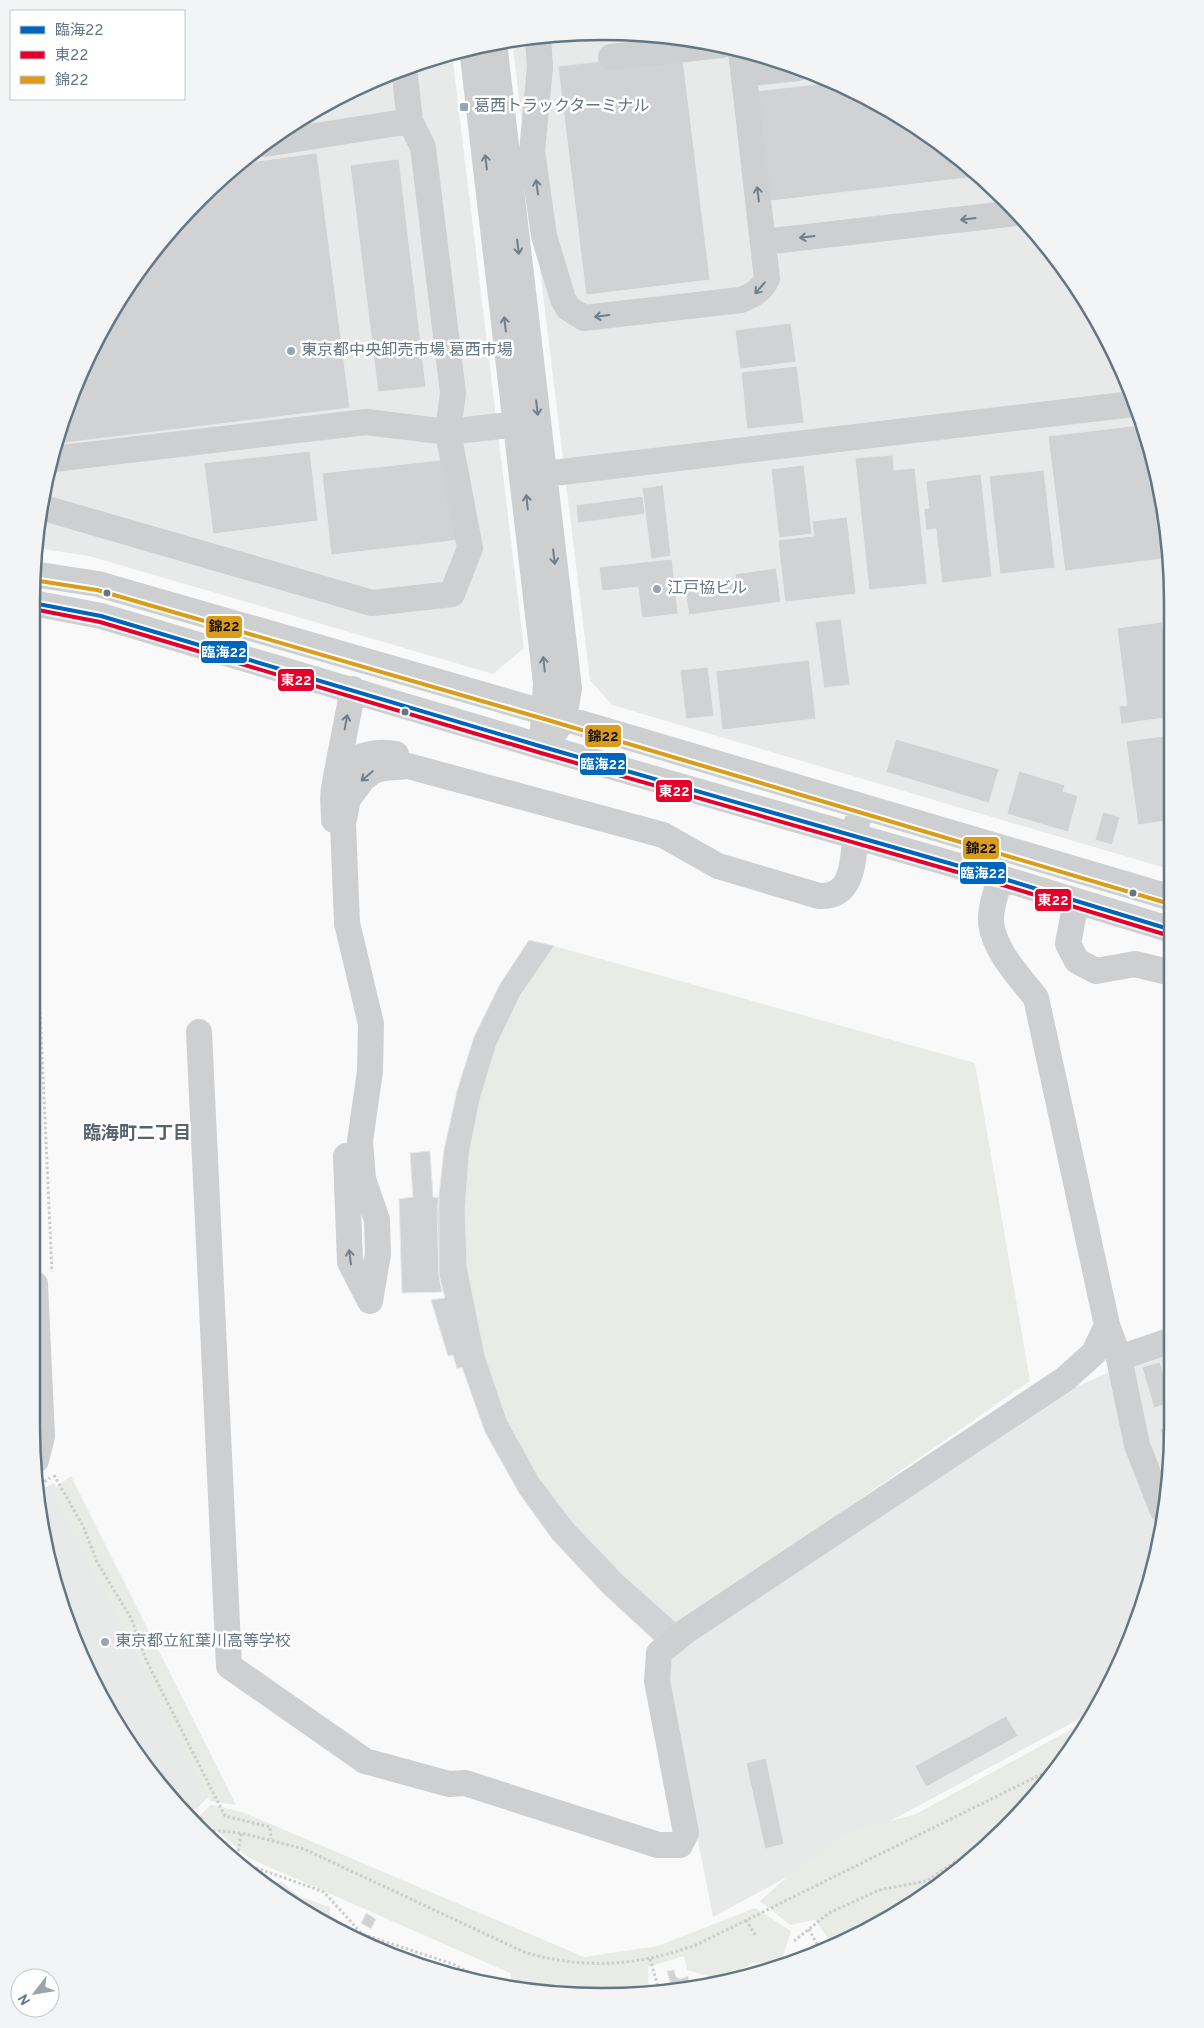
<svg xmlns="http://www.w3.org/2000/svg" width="1204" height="2028" font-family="Overpass,'Noto Sans JP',sans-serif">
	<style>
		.built { fill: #e8e9e9 }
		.green { fill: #e8ebe6 }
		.building { fill: #d0d2d3; stroke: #e8e8e8 }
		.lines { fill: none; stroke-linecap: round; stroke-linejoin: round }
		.path { stroke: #cbcccd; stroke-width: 3; stroke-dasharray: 2.5 2.5; stroke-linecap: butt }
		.minor { stroke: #cecfd0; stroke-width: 26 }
		.bus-1-casing { stroke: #fff; stroke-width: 8 }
		.bus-2-casing { stroke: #fff; stroke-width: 8 }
		.bus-3-casing { stroke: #fff; stroke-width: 8 }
		.bus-1 { stroke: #0065bd; stroke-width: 4 }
		.bus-2 { stroke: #e4002b; stroke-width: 4 }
		.bus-3 { stroke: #da9c1a; stroke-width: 4 }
		.oneway { stroke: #707f8b }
		.poi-dot { fill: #99a4ac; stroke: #fff; stroke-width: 2 }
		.bus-dot { fill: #657683; stroke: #fff; stroke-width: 2 }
		.labels { text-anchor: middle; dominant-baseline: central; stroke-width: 5; stroke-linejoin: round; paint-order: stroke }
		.poi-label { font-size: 16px; fill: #657683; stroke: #fff; text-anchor: start }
		.neighbourhood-label { font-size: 18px; font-weight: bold; fill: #57646e; stroke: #fff }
		.rim { fill: none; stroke: #657683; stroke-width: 2.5 }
		.line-badge { stroke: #fff; stroke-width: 2 }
		.badge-label { font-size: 14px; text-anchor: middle; font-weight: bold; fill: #fff }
		.pale-badge-label { font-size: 14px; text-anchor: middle; font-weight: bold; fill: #111 }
	</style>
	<rect width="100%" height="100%" fill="#f9f9f9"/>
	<!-- built -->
	<path class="built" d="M602,31L714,42L821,75L919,128L1031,225L1096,317L1153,454L1172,564V870L612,705L590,680L512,40Z
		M452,54L524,648L493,674L89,556L36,548L62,418L128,285L199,198L285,127L384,75Z
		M1161,1349L1172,1385V1464L1142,1610L1092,1712L713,1917L667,1682L672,1657L692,1638L1040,1403Z
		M54,1483L81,1530L210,1795L196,1809L181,1810L149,1773L90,1679L61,1609L36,1501V1492Z"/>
	<!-- green -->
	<path class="green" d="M554,946L975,1063L1030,1381L679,1625C629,1580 575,1535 539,1477C527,1459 515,1439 506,1420C493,1389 485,1356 478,1323C475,1305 469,1286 467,1267C459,1195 469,1113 496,1046C510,1010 532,978 554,946Z
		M71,1476L236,1805L210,1801L52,1490Z
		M1090,1716L1076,1743L1006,1829L949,1879L855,1938L834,1946L815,1920L790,1925L760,1901L787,1877L848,1833L916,1814L1068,1731Z
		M211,1805L242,1812L584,1957L658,1946L755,1908L791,1931L780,1965L752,1963L724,1981L687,1970L684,1956L648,1967L649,1989C626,2005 545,1991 514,1988L510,1973L249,1858L199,1816Z
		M271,1882H282L300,1897L330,1907V1915L358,1934L437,1964L457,1969L463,1978L419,1967L285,1900L268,1886Z"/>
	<!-- building -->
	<path class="building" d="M682,52L710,280L586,295L558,66Z
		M835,82L919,128L975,177L770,201L757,91Z
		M317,153L350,408L56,444L62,418L128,285L199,198L242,163Z
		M399,159L426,387L378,392L350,165Z
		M791,323L796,362L740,369L735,330Z
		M797,366L804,423L747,429L741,372Z
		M1141,425L1153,454L1170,558L1065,571L1048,436Z
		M310,451L318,521L213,534L204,463Z
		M893,455L894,470L915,468L927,584L869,590L855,458Z
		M450,459L459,540L331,555L322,473Z
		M804,465L812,534L779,538L771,469Z
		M1044,470L1055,568L1000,574L989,476Z
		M981,474L992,577L942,583L936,529L926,530L924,509L929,508L926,481Z
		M663,485L671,556L651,559L642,488Z
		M643,496L645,514L578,523L576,505Z
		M847,517L856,594L785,602L778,540L814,536L812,521Z
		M672,559L678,614L642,618L638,587L602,591L599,567Z
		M776,568L781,602L689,615L684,583L693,582L694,587L736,581L735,574Z
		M841,619L850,685L824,688L815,622Z
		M1162,622L1172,691V717L1121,724L1119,706L1127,705L1117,628Z
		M809,660L816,719L722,730L716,671Z
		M708,667L714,716L686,719L680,670Z
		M1172,735V820L1138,825L1126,741Z
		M896,739L999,769L989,803L886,772Z
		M1019,771L1065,785L1063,791L1078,796L1068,832L1007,814Z
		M1103,812L1120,817L1112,845L1095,840Z
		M529,940L554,946L520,996L496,1046L480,1099L469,1154L465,1210L467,1267L485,1356L507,1420L539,1478L574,1524L623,1575L679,1625L656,1642L603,1593L553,1540L519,1493L485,1432L462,1367L457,1369L453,1355L448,1356L431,1300L445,1298L439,1275L437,1213L444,1150L457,1091L474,1037L500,984Z
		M430,1151L433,1197L439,1198V1275L442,1292L402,1293L399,1199L413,1197L410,1153Z
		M1160,1362L1172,1402L1154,1408L1142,1367Z
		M1172,1426V1464L1171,1466L1160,1429Z
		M1006,1716L1018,1736L926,1787L915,1766Z
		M766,1758L784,1844L765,1849L746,1763Z
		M366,1913L376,1919L371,1929L361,1923Z
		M674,1970L676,1977L680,1979L688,1976L690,1983L679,1986L670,1982L667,1971Z"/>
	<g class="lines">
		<!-- path -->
		<path class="path" d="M34,882L52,1272
			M54,1475L84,1528L97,1562L132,1620L146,1660L225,1816L270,1827L271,1839
			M36,1487L50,1478
			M186,1815L200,1816L206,1828
			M198,1829L241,1833L304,1849L524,1952C584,1970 638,1966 696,1945L1058,1766
			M237,1861L324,1892L362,1934L453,1964L495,1986
			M237,1861L241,1833
			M746,1920L756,1936
			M809,1929L821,1952
			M794,1941L829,1913L879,1890L926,1881L1007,1828
			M650,1959L660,1993
			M723,1981L740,1975"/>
		<!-- minor -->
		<path class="minor" d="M538,38L540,67L532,151L544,236L563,299L568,308L584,318L741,300C753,295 761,291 767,279L741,51
			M494,42L569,688L564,719L554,733
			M472,48L546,683L543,730
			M611,57L722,45
			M744,74L798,68
			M410,121L423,147L453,393L448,432L518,424
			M265,144L410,121L404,68
			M763,242L1017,213
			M528,476L1133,404
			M44,508L372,603L452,594L470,548L448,432L366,422L53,459
			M33,574L98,584L543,712L1172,898
			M33,603L101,616L543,747L1001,878L1172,930
			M335,782L353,689
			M334,820C334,809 332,798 334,788C340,759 370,749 396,754
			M1076,901L1068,944L1077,961L1096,971L1135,964L1172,973
			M199,1032L229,1666L365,1761L449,1784L465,1783L658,1845H680L686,1833L657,1681L659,1653L686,1631L1065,1379L1094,1353L1107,1325L1036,998C1019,976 995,952 991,923C990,908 996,891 1001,878
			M346,1156L350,1262L370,1301
			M35,1284L42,1436L36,1460
			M370,1301L378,1254L377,1220L363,1179L360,1141L370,1071L371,1024L347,923L343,824L348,799L363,779L373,771L384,768L408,766L663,835L718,866L819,896C859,898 852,849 857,822
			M1107,1325L1119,1358L1137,1445L1162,1509
			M1119,1358L1172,1340"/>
		<!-- bus-1 casing -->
		<g class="bus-1-casing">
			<path id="bus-1" d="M33,603L101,616L543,747L1001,878L1172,930"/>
		</g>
		<!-- bus-2 casing -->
		<g class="bus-2-casing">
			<path id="bus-2" d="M33,609L100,622L541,753L999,884L1170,936"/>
		</g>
		<!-- bus-3 casing -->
		<g class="bus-3-casing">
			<path id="bus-3" d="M33,580L97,590L541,718L1170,904"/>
		</g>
		<!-- bus-1 -->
		<use href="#bus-1" class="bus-1"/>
		<!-- bus-2 -->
		<use href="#bus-2" class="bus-2"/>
		<!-- bus-3 -->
		<use href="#bus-3" class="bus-3"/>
	</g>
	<!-- one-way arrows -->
	<defs><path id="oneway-shaft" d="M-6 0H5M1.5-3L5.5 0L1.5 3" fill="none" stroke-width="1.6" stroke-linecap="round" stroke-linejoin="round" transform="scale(1.25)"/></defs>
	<g class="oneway">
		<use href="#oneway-shaft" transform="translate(486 162) rotate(-97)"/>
		<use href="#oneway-shaft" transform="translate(537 187) rotate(-98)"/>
		<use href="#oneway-shaft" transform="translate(758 194) rotate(-97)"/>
		<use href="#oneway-shaft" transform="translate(968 219) rotate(173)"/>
		<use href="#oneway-shaft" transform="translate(807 237) rotate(173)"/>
		<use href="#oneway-shaft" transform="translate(518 247) rotate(83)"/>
		<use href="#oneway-shaft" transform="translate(760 288) rotate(131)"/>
		<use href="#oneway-shaft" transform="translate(602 316) rotate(173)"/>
		<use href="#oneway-shaft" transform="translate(505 324) rotate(-97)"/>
		<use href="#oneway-shaft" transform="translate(537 408) rotate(83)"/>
		<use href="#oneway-shaft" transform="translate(527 502) rotate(-96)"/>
		<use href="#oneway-shaft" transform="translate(554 557) rotate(83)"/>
		<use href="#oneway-shaft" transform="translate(544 664) rotate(-96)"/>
		<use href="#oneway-shaft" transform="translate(346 722) rotate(-80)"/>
		<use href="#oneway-shaft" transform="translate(367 776) rotate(140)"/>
		<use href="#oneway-shaft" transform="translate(350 1257) rotate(-97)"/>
	</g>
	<!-- markers -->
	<g class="poi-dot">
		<rect x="459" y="102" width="10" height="10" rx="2.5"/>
		<circle cx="291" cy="351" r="5"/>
		<circle cx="657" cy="589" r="5"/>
		<circle cx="105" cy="1642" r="5"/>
	</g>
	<g class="bus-dot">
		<circle cx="107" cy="593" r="4.5"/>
		<circle cx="405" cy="712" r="4.5"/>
		<circle cx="1133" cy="893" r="4.5"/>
	</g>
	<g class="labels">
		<!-- poi labels -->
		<g class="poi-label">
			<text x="474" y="107">葛西トラックターミナル</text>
			<text x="301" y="351">東京都中央卸売市場 葛西市場</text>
			<text x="667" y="589">江戸協ビル</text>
			<text x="115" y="1642">東京都立紅葉川高等学校</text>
		</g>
		<!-- neighbourhood labels -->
		<g class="neighbourhood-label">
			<text x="137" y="1134">臨海町二丁目</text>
		</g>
	</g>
	<!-- crop -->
	<path d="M0 0H1204V2028H0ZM602 40H602A562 562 0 0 1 1164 602V1426A562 562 0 0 1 602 1988H602A562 562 0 0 1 40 1426V602A562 562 0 0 1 602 40Z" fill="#f3f4f5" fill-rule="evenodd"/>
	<path class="rim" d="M602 40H602A562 562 0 0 1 1164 602V1426A562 562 0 0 1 602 1988H602A562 562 0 0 1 40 1426V602A562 562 0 0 1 602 40Z"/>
	<g class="line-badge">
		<rect x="205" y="615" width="38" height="24" rx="5" fill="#da9c1a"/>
		<rect x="200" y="640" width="48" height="24" rx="5" fill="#0065bd"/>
		<rect x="277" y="668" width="38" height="24" rx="5" fill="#e4002b"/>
		<rect x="584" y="724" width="38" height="24" rx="5" fill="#da9c1a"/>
		<rect x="579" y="752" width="48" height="24" rx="5" fill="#0065bd"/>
		<rect x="655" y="779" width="38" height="24" rx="5" fill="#e4002b"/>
		<rect x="962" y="836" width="38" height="24" rx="5" fill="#da9c1a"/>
		<rect x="959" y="861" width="48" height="24" rx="5" fill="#0065bd"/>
		<rect x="1034" y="888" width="38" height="24" rx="5" fill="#e4002b"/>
	</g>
	<g class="badge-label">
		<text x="224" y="657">臨海22</text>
		<text x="296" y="685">東22</text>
		<text x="603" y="769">臨海22</text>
		<text x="674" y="796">東22</text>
		<text x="983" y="878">臨海22</text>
		<text x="1053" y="905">東22</text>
	</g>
	<g class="pale-badge-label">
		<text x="224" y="631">錦22</text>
		<text x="603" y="741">錦22</text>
		<text x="981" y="853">錦22</text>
	</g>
	<!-- legend -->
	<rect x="10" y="10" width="175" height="90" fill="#ffffff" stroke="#c1c8cd"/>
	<rect x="20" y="26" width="25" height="8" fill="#0065bd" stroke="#c1c8cd"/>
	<text x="55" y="35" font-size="15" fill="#657683">臨海22</text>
	<rect x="20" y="51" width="25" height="8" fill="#e4002b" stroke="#c1c8cd"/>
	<text x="55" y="60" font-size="15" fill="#657683">東22</text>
	<rect x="20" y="76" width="25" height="8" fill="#da9c1a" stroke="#c1c8cd"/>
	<text x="55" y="85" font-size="15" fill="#657683">錦22</text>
	<!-- north arrow -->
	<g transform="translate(35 1993) rotate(239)"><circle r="24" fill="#ffffff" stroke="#c1c8cd"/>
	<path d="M0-4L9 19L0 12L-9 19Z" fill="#99a4ac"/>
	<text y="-8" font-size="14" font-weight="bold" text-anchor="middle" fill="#657683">N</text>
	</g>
</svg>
